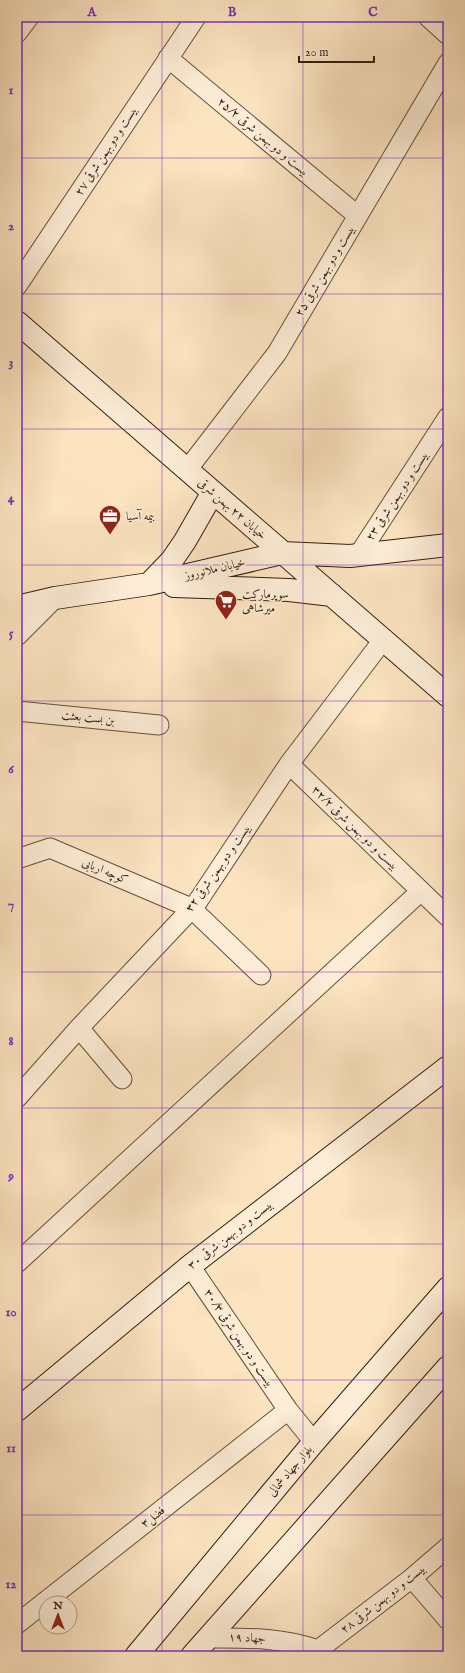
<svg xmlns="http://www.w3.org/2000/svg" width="465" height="1673" font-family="'IM FELL English',Amiri,serif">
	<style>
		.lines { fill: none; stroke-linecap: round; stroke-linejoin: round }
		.street-casing { stroke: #674f39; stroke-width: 21 }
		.secondary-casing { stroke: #351d0c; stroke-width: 24 }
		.street { stroke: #fdedd7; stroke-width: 19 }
		.secondary { stroke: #fdedd7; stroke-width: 22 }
		.grid { fill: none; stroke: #7b2cbf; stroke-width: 1; stroke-opacity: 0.55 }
		.labels { text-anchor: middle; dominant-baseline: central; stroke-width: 3.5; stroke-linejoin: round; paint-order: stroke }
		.street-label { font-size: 12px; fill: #351d0c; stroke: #fdedd7 }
		.poi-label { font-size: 12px; fill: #351d0c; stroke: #fdedd7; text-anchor: start }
		.neatline { fill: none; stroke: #7b2cbf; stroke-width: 1.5 }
		.grid-label { font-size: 13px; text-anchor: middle; font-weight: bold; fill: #7b2cbf }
	</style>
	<rect width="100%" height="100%" fill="#fce4c1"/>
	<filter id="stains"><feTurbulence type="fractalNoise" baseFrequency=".005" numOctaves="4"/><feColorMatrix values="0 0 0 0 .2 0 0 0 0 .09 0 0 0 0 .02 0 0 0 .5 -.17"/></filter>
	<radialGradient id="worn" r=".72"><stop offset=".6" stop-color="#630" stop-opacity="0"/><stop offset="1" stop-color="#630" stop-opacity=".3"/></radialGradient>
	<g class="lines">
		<!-- street casing -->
		<g class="street-casing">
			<path id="street" d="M428,17L448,35
				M17,33L29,17
				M168,58L358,216
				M17,286L196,17
				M187,470L277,353L448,63
				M358,556L448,417
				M17,636L55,598
				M17,711L159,725
				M289,764L448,917
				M17,859L50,848L191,908L261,975
				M79,1028L122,1079
				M17,1098L79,1028L196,904L289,764L383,640
				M17,1263L421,891
				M190,1266L288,1410L314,1442
				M412,1578L448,1620
				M17,1624L288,1410
				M209,1638C246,1638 282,1637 318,1650
				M305,1656L318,1650L412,1578L448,1547"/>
		</g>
		<!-- secondary casing -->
		<g class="secondary-casing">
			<path id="secondary" d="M17,322L448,696
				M149,584L172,560L185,541L213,492
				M174,586L289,590L332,595
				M17,607L55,598L149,584L282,553L350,556L448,545
				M17,1410L190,1266L448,1067
				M136,1656L314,1442L448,1288
				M192,1656L448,1367"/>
		</g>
		<!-- street -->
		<use href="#street" class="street"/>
		<!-- secondary -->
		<use href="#secondary" class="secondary"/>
	</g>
	<!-- grid -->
	<path class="grid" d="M162,17V1656M303,17V1656M17,158H448M17,294H448M17,429H448M17,565H448M17,701H448M17,836H448M17,972H448M17,1108H448M17,1244H448M17,1380H448M17,1515H448"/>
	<!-- icons -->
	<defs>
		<g id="office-pin" transform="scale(1.15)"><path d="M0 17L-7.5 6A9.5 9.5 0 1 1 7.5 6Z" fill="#8f2418" stroke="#fdedd7"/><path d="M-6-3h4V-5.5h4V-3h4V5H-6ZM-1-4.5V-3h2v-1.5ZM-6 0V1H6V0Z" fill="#fff"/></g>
		<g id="supermarket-pin" transform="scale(1.15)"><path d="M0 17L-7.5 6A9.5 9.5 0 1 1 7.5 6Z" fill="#8f2418" stroke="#fdedd7"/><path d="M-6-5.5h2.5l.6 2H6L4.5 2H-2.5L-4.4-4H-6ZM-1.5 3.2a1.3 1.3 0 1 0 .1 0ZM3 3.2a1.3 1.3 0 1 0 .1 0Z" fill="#fff"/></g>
	</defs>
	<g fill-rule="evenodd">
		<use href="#office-pin" x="110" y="516"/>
		<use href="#supermarket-pin" x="226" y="601"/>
	</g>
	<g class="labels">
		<!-- street labels -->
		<g class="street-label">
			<text transform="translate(263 137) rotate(40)">بیست و دو بهمن شرقی ۲۵/۲</text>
			<text transform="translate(106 151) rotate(-57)">بیست و دو بهمن شرقی ۲۷</text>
			<text transform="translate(325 271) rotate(-59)">بیست و دو بهمن شرقی ۲۵</text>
			<text transform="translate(397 496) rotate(-57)">بیست و دو بهمن شرقی ۲۳</text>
			<text transform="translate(232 509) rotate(41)">خیابان ۲۲ بهمن شرقی</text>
			<text transform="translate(215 569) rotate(-13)">خیابان ملانوروز</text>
			<text transform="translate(88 718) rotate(6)">بن بست بعثت</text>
			<text transform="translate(355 828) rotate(44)">بیست و دو بهمن شرقی ۳۲/۲</text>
			<text transform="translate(218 868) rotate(-55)">بیست و دو بهمن شرقی ۳۲</text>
			<text transform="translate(105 871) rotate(23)">کوچه اربابی</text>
			<text transform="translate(230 1235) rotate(-38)">بیست و دو بهمن شرقی ۳۰</text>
			<text transform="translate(239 1338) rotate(56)">بیست و دو بهمن شرقی ۳۰/۳</text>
			<text transform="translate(290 1471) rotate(-50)">بلوار جهاد شمالی</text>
			<text transform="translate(153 1517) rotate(-38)">فضل۳</text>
			<text transform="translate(383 1599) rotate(-38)">بیست و دو بهمن شرقی ۲۸</text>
			<text transform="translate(247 1638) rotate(2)">جهاد ۱۹</text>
		</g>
		<!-- poi labels -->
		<g class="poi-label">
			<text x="126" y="516">بیمه آسیا</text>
			<text x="242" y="594">سوپرمارکت<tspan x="242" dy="14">میرشاهی</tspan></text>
		</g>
	</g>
	<!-- margin -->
	<rect width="465" height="1673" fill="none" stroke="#fce4c1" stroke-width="44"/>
	<!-- north arrow -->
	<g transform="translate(58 1615)"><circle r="19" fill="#fdedd7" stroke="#ad9a86"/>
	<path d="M0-3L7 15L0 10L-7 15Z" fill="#8f2418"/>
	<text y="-6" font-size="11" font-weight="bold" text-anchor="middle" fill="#351d0c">N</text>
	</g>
	<!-- scale -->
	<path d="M299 56v6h75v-6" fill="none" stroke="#351d0c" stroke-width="2"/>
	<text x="305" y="56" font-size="12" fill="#351d0c" stroke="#fdedd7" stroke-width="3" paint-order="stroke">20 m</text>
	<rect x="22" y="22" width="421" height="1629" class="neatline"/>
	<g class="grid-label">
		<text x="92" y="16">A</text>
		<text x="232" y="16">B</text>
		<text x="373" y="16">C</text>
		<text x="11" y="94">1</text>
		<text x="11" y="230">2</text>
		<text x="11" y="366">3</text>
		<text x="11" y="502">4</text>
		<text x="11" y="637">5</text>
		<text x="11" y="773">6</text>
		<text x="11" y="909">7</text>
		<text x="11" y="1045">8</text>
		<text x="11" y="1180">9</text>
		<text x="11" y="1316">10</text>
		<text x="11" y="1452">11</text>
		<text x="11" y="1588">12</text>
	</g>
	<rect width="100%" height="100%" filter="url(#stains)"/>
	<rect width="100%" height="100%" fill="url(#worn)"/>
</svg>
